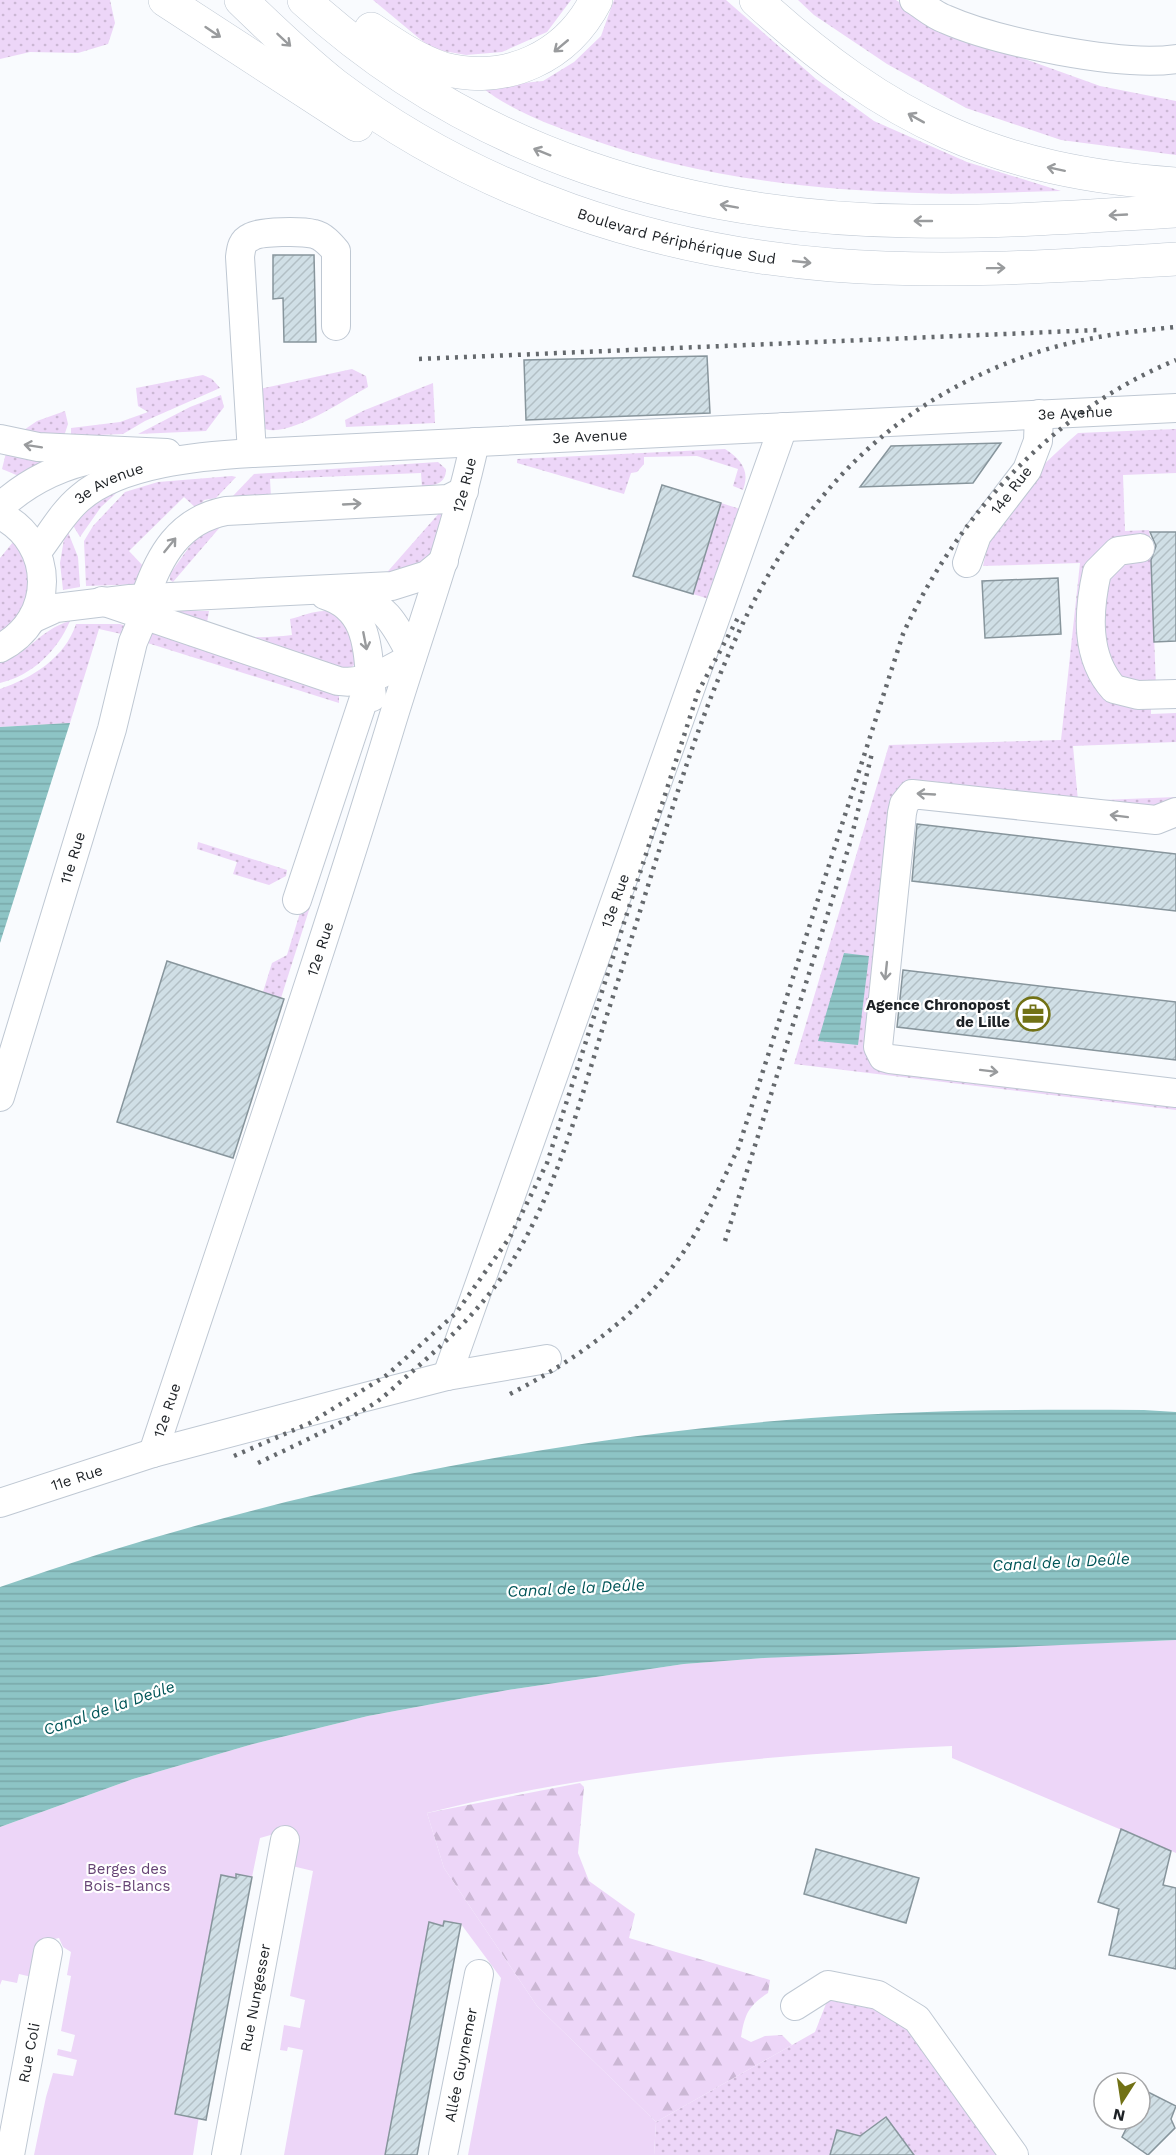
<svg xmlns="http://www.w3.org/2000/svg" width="1176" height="2155" font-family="'Work Sans',sans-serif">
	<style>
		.grass { fill: url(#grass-dots) }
		.forest { fill: url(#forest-firs) }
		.green { fill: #edd6f8 }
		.water { fill: url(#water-rules) }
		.building { fill: url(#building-hatch); stroke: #87959c; stroke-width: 1.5 }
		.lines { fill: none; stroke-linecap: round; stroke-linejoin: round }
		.minor-casing { stroke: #bfc8d3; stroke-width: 30 }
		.highway-casing { stroke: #bfc8d3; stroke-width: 34 }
		.minor { stroke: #fff; stroke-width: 28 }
		.highway { stroke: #fff; stroke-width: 33 }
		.rail { stroke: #65696d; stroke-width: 4.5; stroke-dasharray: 3 6; stroke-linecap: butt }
		.oneway { stroke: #999b9d }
		.labels { text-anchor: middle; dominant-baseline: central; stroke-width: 4.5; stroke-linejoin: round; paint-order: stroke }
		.street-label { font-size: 15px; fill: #1d2125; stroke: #fff }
		.poi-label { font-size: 15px; font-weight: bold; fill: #1d2125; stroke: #fff; text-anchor: end }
		.park-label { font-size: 15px; fill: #664475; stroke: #fff }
		.water-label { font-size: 16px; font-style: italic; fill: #005558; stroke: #fff }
	</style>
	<defs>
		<pattern id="grass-dots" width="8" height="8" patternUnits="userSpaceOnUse" patternTransform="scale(1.5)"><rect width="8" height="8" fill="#edd6f8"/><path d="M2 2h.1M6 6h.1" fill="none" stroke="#cbb7d4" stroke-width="1.8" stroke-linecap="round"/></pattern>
		<pattern id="forest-firs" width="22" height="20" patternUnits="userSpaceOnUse" patternTransform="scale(1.5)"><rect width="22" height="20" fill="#edd6f8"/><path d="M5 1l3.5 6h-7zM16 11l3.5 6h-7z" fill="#cbb7d4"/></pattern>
		<pattern id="water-rules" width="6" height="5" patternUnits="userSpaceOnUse" patternTransform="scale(1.5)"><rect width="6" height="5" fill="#8dc4c5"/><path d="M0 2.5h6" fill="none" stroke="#79a8a9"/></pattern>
		<pattern id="building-hatch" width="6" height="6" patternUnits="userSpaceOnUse" patternTransform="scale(1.5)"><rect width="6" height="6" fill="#d0dfe6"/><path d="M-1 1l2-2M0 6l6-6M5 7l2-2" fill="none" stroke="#b2bfc5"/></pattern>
	</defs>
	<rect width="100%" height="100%" fill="#f9fbfe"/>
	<!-- grass -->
	<path class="grass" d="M0,0H110L115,23L108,44L78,53L30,52L0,59Z
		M373,0H571L547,32L502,52L466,55L432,49Z
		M614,0H726L816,79L874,121L967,162L1061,191C1014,192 966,195 919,193C808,190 692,176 587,138C551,125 512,111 481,87L543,81L574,62L601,36Z
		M798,0H896L944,30L1100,86L1176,101V155L1061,140L966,108L887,64L814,15Z
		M352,369L366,376L368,387C345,399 284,442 261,427L255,390Z
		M203,375L212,379L220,388L145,421L123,434L73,436L71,434V428L120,422L148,412L138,406L136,388Z
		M433,383L435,423L346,427L345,420L365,410Z
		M221,395L224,407L206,431L138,434L190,407Z
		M65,411L68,424L64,436L21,432L37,421Z
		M1176,429V473L1123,475L1125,531L1149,530L1150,538H1131L1118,541L1082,642L1151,706V714L1176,713V742L1073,746L1078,801L1176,797V802L1159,811L908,784L869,1045L1176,1100V1110L794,1064L889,745L1061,740L1080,563L983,566C993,512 1038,468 1078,433Z
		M7,449L67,456L26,479L2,469Z
		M725,449C742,460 750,471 743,490L733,486L738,469L697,456L644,457V464L637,472L631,473L624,494L517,463V459Z
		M438,462L446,469C446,484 435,485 422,487L421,473L270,479L271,497L231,498L254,474Z
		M232,476L236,477L216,498L204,500L197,509L184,497L129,551L145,568L144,584L86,586L84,541L93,526L125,492L158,482Z
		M124,486L101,507L80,537L71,522L82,510Z
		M721,503L740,509L712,600L693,594Z
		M441,511L446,513C434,564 430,563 382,578Z
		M227,519L173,582L170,580V574L199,533Z
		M66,527L78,557L80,587L63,590L60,563Z
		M18,536L26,545L33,598L0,635V558Z
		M1151,556L1156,687L1119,681L1109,668L1099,596L1112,567Z
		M163,611H209L206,628C239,638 258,639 292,635L290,619C302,616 315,610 327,611C352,613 358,646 354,665L345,674H336L162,618L160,612Z
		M70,621C57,651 33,675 0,683V663C30,653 39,630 70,621Z
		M76,624H120L129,627L126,635L99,629L70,723L0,727V689C32,678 65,658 76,624Z
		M142,630L331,690L339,696V703L138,640Z
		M360,719L365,734L281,998L263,992L272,963L287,955Z
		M198,842L287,870L286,876L269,885L233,874L237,862L197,849Z
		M829,1996L874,2007L913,2032L1002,2155H914L886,2117L860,2136L837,2131L830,2155H654L656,2122L815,2032Z"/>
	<!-- forest -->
	<path class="forest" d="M580,1783L584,1787L578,1853L589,1881L635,1914L629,1938L770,1980L768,1993C748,2006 745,2014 741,2037L751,2042L765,2036L782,2035L792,2045L656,2122L537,2006L444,1868L427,1813Z"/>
	<!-- green -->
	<path class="green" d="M1176,1640V1853L952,1758V1746C776,1754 598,1770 427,1813L444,1868L537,2006L656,2122L654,2155H468L501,1978L461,1924L444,1921L443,1926L429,1922L385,2155H284L303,2050L288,2047L287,2051L280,2050L284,2025L300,2028L305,2000L290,1996L313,1871L288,1865L274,1834L260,1838L252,1877L236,1875L193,2155H34L46,2097L53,2073L73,2076L77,2060L57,2055L58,2049L71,2052L75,2035L61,2031L71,1976L67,1975L71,1952L63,1947L59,1938L46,1941L36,1978L19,1974L17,1983L2,1980L0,1985V1827L133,1779L253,1744L368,1716L508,1690L684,1664L815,1654Z"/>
	<!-- water -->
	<path class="water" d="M70,723L0,943V727Z
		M844,953L869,956L858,1045L818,1041Z
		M1144,1410L1176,1412V1640L764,1658L684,1664L508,1690L368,1716L253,1744L133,1779L0,1827V1587C260,1496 536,1439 811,1418C921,1410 1033,1409 1144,1410Z"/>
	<!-- building -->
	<path class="building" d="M273,255H314L316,342H284L283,298L273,299Z
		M707,356L710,413L526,420L524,360Z
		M1001,443L973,483L860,487L891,446Z
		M662,485L721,503L693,594L633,576Z
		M1150,532H1176V641L1154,642L1151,560L1156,546Z
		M1058,578L1061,634L985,638L982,581Z
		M917,824L1176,854V911L912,881Z
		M167,961L284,999L233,1158L117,1122Z
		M903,970L1176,1002V1060L897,1027Z
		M1121,1829L1171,1851L1163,1885L1176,1888V1969L1109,1955L1119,1909L1098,1902Z
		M816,1849L919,1878L906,1923L804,1894Z
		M236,1874L252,1877L206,2120L175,2114L221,1875L236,1878Z
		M444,1921L461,1924L417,2155H385L429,1922L443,1926Z
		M1144,2090L1176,2106L1171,2119L1175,2128L1148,2155L1122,2137L1131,2119H1140V2100Z
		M886,2117L914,2155H830L837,2130L860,2136Z"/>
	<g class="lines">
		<!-- minor casing -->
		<g class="minor-casing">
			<g id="minor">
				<path d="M914,0C924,6 934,15 945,19C997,42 1120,67 1176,59"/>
				<path d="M0,439L38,447L167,453"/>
				<path d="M252,453L240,257C241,248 242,241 251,237C261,231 302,231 314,234C323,236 330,244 336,251V326"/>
				<path d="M0,507C27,482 62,465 98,458"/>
				<path d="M0,515C56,543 56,620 0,648"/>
				<path d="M1140,548L1118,551L1097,572C1088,612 1085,657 1114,689L1138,695L1176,694"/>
				<path id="s1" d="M37,552C51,534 63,512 80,498C120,463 200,456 252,453L1176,408"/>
				<path id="s2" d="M967,563L977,535L1027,470L1038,441L1039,414"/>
				<path d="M325,595C372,609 367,656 372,697"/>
				<path d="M145,598C159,556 179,520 226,511L448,499L464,491"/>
				<path d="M102,601L338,681C366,685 388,671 412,657C395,622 384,605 348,589"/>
				<path d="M34,618L56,608L130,599L392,586L427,575L444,561"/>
				<path d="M1176,812L1156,820L912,794L904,804L902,813L878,1047L883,1057L890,1059L1176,1093"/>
				<path d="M297,900L370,680"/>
				<path id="s3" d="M0,1097L112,729L133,642L144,616"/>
				<path id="s4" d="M447,1376L783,427"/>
				<path id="s5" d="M153,1453C233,1211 316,971 390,728C419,632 454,539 475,442"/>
				<path id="s6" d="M0,1503L153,1453L342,1403L447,1376L547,1359"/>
				<path d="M795,2006L828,1985L878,1995L917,2019L1014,2155"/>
				<path id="s7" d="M10,2155L48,1952"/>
				<path id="s8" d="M226,2155L285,1840"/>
				<path id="s9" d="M443,2155L479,1974"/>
			</g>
		</g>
		<!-- highway casing -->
		<g class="highway-casing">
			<g id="highway">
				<path d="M165,0L357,125"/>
				<path id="s10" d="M241,0C271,29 302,59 335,85C478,193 655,251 832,265C947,274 1062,266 1176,259"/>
				<path d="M304,0C473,154 685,218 911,221C999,223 1088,216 1176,211"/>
				<path d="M756,0C888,121 997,172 1176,184"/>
				<path d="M371,29C393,44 418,61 444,69C507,85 567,57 596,0"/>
			</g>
		</g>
		<!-- minor -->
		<use href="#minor" class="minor"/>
		<!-- highway -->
		<use href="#highway" class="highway"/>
		<!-- rail -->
		<path class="rail" d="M419,359L1098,330
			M725,1241L850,843L872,753
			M510,1394C582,1357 649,1308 692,1239C710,1210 723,1179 738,1149L903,634C957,516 1054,410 1176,360
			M234,1456L310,1423L387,1375L456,1313L510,1237L547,1163L698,692L740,614
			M258,1463C296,1445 335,1427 370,1406C384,1398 395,1386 407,1376C443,1345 477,1313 504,1274C554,1199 577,1112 603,1027C625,960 646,892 667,825C730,625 803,440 1015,360C1067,340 1121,332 1176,327"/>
	</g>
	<!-- one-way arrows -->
	<defs><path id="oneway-shaft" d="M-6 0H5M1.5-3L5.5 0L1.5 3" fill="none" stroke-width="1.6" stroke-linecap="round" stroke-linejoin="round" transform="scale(1.5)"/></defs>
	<g class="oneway">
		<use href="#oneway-shaft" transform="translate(213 32) rotate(34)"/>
		<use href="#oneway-shaft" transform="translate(284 40) rotate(43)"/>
		<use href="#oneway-shaft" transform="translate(561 46) rotate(140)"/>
		<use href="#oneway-shaft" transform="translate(916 118) rotate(-151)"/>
		<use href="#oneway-shaft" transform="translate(542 152) rotate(-158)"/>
		<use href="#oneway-shaft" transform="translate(1056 169) rotate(-168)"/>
		<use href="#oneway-shaft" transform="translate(729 206) rotate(-170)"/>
		<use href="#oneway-shaft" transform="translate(1118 215) rotate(177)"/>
		<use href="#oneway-shaft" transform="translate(923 221) rotate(180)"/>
		<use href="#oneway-shaft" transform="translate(802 262) rotate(6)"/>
		<use href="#oneway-shaft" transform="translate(996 268) rotate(-1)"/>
		<use href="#oneway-shaft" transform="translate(33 446) rotate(-171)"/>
		<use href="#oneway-shaft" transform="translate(352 504) rotate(-3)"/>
		<use href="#oneway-shaft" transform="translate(170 545) rotate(-51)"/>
		<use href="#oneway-shaft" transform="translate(365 641) rotate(79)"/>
		<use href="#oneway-shaft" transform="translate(926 794) rotate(-177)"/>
		<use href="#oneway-shaft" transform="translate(1119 816) rotate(-173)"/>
		<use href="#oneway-shaft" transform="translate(886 971) rotate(96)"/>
		<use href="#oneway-shaft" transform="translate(989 1071) rotate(7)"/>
	</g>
	<!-- icons -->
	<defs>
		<g id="office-ring" transform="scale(1.725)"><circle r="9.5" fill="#fff" stroke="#717115" stroke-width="1.5"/><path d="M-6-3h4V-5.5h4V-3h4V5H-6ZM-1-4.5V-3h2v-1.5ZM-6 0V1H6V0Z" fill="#717115"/></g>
	</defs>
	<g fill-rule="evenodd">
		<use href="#office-ring" x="1033" y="1014"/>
	</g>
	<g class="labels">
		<!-- street labels -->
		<g class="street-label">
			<text stroke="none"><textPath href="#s10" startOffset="504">Boulevard Périphérique Sud</textPath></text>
			<text stroke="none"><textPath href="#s1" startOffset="1074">3e Avenue</textPath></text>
			<text stroke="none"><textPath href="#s1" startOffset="588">3e Avenue</textPath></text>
			<text stroke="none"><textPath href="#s5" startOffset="1017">12e Rue</textPath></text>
			<text stroke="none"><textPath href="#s1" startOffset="102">3e Avenue</textPath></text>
			<text stroke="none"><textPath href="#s2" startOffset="86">14e Rue</textPath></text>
			<text stroke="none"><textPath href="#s3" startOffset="250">11e Rue</textPath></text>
			<text stroke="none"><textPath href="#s4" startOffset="504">13e Rue</textPath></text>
			<text stroke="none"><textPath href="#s5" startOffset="531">12e Rue</textPath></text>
			<text stroke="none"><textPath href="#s5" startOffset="45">12e Rue</textPath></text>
			<text stroke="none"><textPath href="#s6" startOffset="81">11e Rue</textPath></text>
			<text stroke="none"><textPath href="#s8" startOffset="160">Rue Nungesser</textPath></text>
			<text stroke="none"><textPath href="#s7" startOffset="104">Rue Coli</textPath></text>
			<text stroke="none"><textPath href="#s9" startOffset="92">Allée Guynemer</textPath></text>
		</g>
		<!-- poi labels -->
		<g class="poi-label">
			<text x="1010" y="1005">Agence Chronopost<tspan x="1010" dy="17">de Lille</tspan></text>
		</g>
		<!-- park labels -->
		<g class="park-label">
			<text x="127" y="1869">Berges des<tspan x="127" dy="17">Bois-Blancs</tspan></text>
		</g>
		<!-- water labels -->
		<g class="water-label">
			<text transform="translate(1061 1562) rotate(-3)">Canal de la Deûle</text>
			<text transform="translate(576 1588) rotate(-3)">Canal de la Deûle</text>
			<text transform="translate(109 1708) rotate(-19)">Canal de la Deûle</text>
		</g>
	</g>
	<!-- north arrow -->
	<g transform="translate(1122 2101) rotate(192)"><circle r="28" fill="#ffffff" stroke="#a5a6a8" stroke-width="1.5"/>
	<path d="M0-4.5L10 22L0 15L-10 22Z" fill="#717115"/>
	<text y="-9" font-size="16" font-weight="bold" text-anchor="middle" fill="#1d2125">N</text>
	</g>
</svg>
